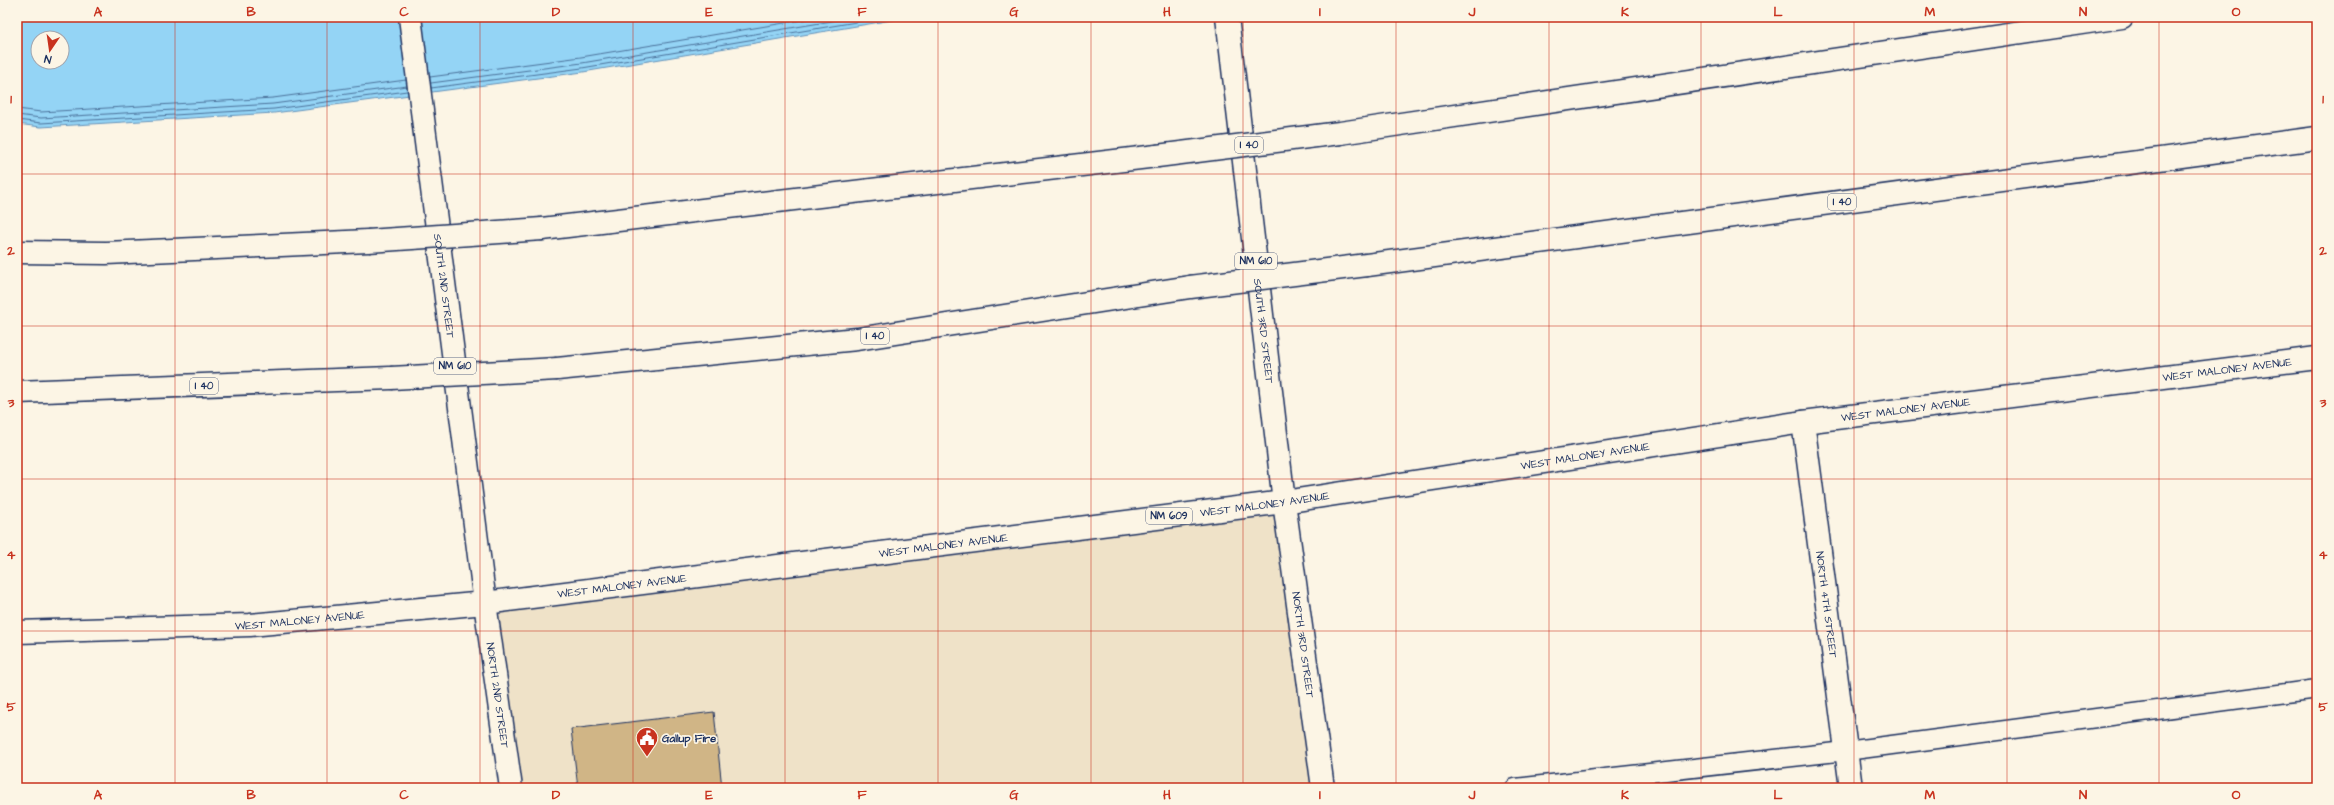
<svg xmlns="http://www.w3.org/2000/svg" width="2334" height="805" font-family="'Architects Daughter',sans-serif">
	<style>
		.built { fill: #efe2c8 }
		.water { fill: #94d4f5; stroke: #6492b9; fill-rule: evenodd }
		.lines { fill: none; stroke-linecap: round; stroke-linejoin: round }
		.shore { stroke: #4b719a; stroke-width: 1 }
		.building { fill: #d0b586; stroke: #1b2f5e }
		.lane-casing { stroke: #1b2f5e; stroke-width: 21 }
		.street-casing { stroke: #1b2f5e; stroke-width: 25 }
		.primary-casing { stroke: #1b2f5e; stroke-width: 25 }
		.highway-casing { stroke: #1b2f5e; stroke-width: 25 }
		.lane { stroke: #fcf5e5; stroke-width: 18 }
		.street { stroke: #fcf5e5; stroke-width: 22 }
		.primary { stroke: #fcf5e5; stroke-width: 22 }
		.highway { stroke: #fcf5e5; stroke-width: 22 }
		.highway-bridge-casing { stroke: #1b2f5e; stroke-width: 25; stroke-linecap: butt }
		.highway-bridge { stroke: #fcf5e5; stroke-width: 22 }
		.grid { fill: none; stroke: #c8321e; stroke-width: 1; stroke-opacity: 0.55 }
		.labels { text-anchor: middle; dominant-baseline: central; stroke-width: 3.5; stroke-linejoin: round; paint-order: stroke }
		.shield { fill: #fcf5e5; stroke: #5e6a86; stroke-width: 1 }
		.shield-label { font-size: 10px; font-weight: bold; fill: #1b2f5e }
		.street-label { font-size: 11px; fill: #1b2f5e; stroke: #fcf5e5 }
		.poi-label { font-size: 11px; font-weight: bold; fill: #1b2f5e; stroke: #fcf5e5; text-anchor: start }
		.neatline { fill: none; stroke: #c8321e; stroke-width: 1.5 }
		.grid-label { font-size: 13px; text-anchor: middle; font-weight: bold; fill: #c8321e }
	</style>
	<rect width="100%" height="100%" fill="#fcf5e5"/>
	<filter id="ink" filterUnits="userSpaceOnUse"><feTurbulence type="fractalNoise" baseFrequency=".025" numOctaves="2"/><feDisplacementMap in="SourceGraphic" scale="8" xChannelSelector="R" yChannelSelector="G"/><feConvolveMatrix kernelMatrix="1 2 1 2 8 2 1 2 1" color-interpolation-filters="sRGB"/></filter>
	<g filter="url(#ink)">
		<!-- built -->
		<path class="built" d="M1284,502L1317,788H511L485,603Z"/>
		<!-- water -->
		<path class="water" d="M17,17H910L583,72L274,113L41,127L17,124ZM38,38H62V62H38Z"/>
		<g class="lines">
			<!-- shore -->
			<path class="shore" d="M430,77L581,57L820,17
				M431,83L582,63L856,17
				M431,88L582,68L886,17
				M17,109L41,112L273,98L406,80
				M17,115L41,118L273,104L407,86
				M17,120L41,123L274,109L407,91"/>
		</g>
		<!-- building -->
		<path class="building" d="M714,712L722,788H578L571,729Z"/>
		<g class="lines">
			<!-- lane casing -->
			<g class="lane-casing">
				<path id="lane" d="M1515,788L1846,751L2317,689"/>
			</g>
			<!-- street casing -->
			<g class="street-casing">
				<g id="street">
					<path id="s1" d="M1803,422L1851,788"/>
					<path id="s2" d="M1284,502L1323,788"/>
					<path id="s3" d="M485,603L511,788"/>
				</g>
			</g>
			<!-- primary casing -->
			<g class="primary-casing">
				<g id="primary">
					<path id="s4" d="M410,17L485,603"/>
					<path id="s5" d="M1227,17L1284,502"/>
					<path id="s6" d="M17,632L250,625L485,603L1284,502L1803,422L2317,358"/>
				</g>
			</g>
			<!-- highway casing -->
			<g class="highway-casing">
				<path id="highway" d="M1340,133L2122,17
					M542,229L1157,156
					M17,252L106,253L368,241
					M1367,265L2317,138
					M557,369L857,339L1190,287
					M17,392L391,378"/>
			</g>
			<!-- lane -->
			<use href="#lane" class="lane"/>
			<!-- street -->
			<use href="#street" class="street"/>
			<!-- primary -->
			<use href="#primary" class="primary"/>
			<!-- highway -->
			<use href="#highway" class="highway"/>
			<!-- highway-bridge casing -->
			<g class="highway-bridge-casing">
				<path id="highway-bridge" d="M1157,156L1340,133
					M368,241L542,229
					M1190,287L1367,265
					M391,378L557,369"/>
			</g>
			<!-- highway-bridge -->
			<use href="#highway-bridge" class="highway-bridge"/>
		</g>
	</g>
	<!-- grid -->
	<path class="grid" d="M175,17V788M327,17V788M480,17V788M633,17V788M785,17V788M938,17V788M1091,17V788M1243,17V788M1396,17V788M1549,17V788M1701,17V788M1854,17V788M2007,17V788M2159,17V788M17,174H2317M17,326H2317M17,479H2317M17,631H2317"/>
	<!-- icons -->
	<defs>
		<g id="civic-pin" transform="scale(1.15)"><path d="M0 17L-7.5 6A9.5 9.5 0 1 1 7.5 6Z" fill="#c8321e" stroke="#fcf5e5"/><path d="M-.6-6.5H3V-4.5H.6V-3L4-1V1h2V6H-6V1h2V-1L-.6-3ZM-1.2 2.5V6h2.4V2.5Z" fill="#fff"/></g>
	</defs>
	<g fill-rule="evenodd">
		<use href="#civic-pin" x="647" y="738"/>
	</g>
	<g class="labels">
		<!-- shield labels -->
		<g class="shield">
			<rect x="1235" y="137" width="28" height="16" rx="3"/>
			<rect x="1828" y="194" width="28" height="16" rx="3"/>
			<rect x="1235" y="253" width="42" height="16" rx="3"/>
			<rect x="861" y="328" width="28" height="16" rx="3"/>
			<rect x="434" y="358" width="42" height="16" rx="3"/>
			<rect x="190" y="378" width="28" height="16" rx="3"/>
			<rect x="1146" y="508" width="46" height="16" rx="3"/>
		</g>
		<g class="shield-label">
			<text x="1249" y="145">I 40</text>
			<text x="1842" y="202">I 40</text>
			<text x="1256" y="261">NM 610</text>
			<text x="875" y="336">I 40</text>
			<text x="455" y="366">NM 610</text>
			<text x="204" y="386">I 40</text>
			<text x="1169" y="516">NM 609</text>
		</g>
		<!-- street labels -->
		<g class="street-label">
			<text stroke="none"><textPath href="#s4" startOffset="271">SOUTH 2ND STREET</textPath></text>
			<text stroke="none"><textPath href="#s5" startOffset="316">SOUTH 3RD STREET</textPath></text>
			<text stroke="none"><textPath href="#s6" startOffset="2227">WEST MALONEY AVENUE</textPath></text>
			<text stroke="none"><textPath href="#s6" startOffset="1903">WEST MALONEY AVENUE</textPath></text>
			<text stroke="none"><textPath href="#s6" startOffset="1579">WEST MALONEY AVENUE</textPath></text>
			<text stroke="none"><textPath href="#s6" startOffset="1255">WEST MALONEY AVENUE</textPath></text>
			<text stroke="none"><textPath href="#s6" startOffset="931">WEST MALONEY AVENUE</textPath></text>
			<text stroke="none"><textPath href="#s6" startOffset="607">WEST MALONEY AVENUE</textPath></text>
			<text stroke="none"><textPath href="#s1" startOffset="184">NORTH 4TH STREET</textPath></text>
			<text stroke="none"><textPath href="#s6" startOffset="283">WEST MALONEY AVENUE</textPath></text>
			<text stroke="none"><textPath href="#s2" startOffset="144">NORTH 3RD STREET</textPath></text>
			<text stroke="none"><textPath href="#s3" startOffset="93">NORTH 2ND STREET</textPath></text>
		</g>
		<!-- poi labels -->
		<g class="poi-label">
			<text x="662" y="738">Gallup Fire</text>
		</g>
	</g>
	<!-- margin -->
	<rect width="2334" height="805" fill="none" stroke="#fcf5e5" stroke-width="44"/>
	<!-- north arrow -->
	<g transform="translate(50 50) rotate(193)"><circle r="19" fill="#fcf5e5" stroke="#a2a6af"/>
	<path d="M0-3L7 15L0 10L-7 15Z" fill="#c8321e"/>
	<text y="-6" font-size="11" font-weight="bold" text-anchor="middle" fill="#1b2f5e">N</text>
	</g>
	<rect x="22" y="22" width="2290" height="761" class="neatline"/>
	<g class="grid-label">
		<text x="98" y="16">A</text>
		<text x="251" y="16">B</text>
		<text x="404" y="16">C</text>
		<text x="556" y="16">D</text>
		<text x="709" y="16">E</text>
		<text x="862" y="16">F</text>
		<text x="1014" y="16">G</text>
		<text x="1167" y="16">H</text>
		<text x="1320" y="16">I</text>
		<text x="1472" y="16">J</text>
		<text x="1625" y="16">K</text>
		<text x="1778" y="16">L</text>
		<text x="1930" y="16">M</text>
		<text x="2083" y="16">N</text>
		<text x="2236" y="16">O</text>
		<text x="11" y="103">1</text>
		<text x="2323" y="103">1</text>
		<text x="11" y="255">2</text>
		<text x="2323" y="255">2</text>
		<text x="11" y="407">3</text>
		<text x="2323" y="407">3</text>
		<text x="11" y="559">4</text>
		<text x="2323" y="559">4</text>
		<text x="11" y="711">5</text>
		<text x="2323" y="711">5</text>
		<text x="98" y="799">A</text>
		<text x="251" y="799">B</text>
		<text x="404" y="799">C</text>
		<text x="556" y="799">D</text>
		<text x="709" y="799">E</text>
		<text x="862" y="799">F</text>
		<text x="1014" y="799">G</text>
		<text x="1167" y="799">H</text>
		<text x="1320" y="799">I</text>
		<text x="1472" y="799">J</text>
		<text x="1625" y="799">K</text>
		<text x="1778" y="799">L</text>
		<text x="1930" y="799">M</text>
		<text x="2083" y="799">N</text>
		<text x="2236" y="799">O</text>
	</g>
</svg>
